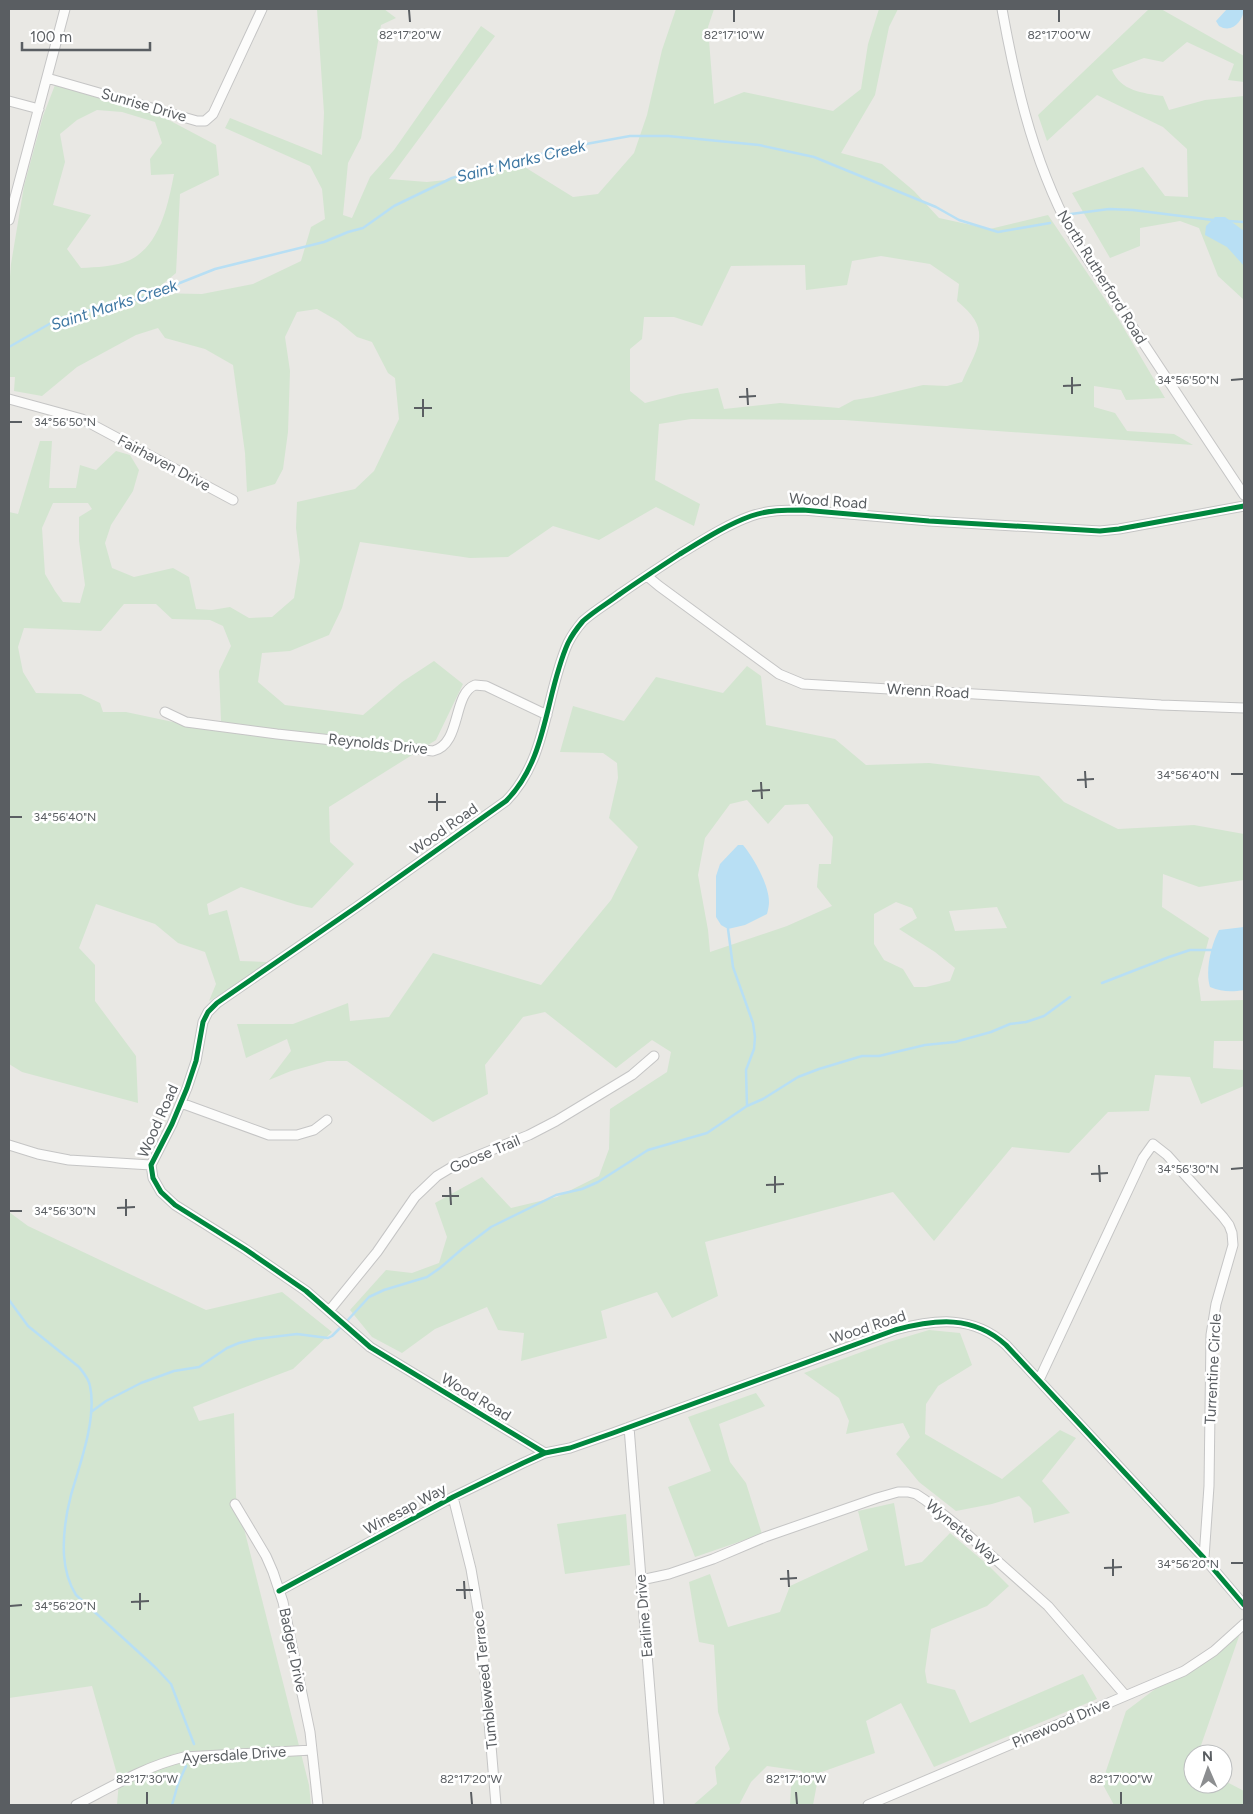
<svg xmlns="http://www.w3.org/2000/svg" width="1253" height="1814" font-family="Figtree,sans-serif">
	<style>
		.green { fill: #d3e5d0; fill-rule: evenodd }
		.water { fill: #b8dff4 }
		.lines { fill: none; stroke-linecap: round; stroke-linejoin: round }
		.stream { stroke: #b8dff4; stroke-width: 2.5 }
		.street-casing { stroke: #c5c5c5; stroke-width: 11 }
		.street { stroke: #fcfcfb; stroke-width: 9 }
		.cycleway-casing { stroke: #fff; stroke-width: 8 }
		.cycleway { stroke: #00873e; stroke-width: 5 }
		.ticks { fill: none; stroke: #5a5e62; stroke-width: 2 }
		.labels { text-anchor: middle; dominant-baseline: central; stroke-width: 5; stroke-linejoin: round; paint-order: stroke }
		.street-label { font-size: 15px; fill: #5a5e62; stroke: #fff }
		.water-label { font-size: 16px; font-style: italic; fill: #3f78a3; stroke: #fff }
		.ticks-label { font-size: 12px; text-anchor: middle; fill: #5a5e62; stroke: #fff; stroke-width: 5; stroke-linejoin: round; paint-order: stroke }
	</style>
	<rect width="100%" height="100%" fill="#e9e8e4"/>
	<!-- green -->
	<path class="green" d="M317,9H384L396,18L381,25L361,138L348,163L343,215L352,218L370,177L394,150L481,26L495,36L389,179L427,182L473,177L523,166L573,197L598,194L634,153L647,115L662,50L676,9H714L708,27L714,104L744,92L833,111L861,89L868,44L879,9H898L889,27L875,95L841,153L882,164L914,191L939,218L990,229L1048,215L1119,320L1165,398L1126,400L1121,390L1094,386V407L1115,413L1127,431L1174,434L1193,445L844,420L691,419L659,424L655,480L700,504L694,526L656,507L599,540L553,526L508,557L470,558L360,542L342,608L329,635L290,651L262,653L258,682L285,705L363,715L402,682L434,661L463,684L436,740L329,807L330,842L354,864L312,908L297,905L241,887L207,904L209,915L227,910L240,961L267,962L255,974L209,1001L216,984L205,952L178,943L155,924L96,904L79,948L95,965V1001L136,1056L138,1103L22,1072L9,1064V512L18,514L40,441H52L49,488H76L80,465L96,470L116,451L130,455L139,470L133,491L111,525L105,543L112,568L134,577L173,568L189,577L196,609L212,610L230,607L249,618L272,617L294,598L300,561L296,528L297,502L355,489L374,471L399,419L395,378L388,373L372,342L357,337L338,321L317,309L297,312L285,337L290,371L288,432L283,469L275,484L247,492L245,453L233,365L205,349L165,338L158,328L136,335L77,367L42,396L14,391L15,377H9V289L11,264L24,186L43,116L55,85L165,118L216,145L219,175L180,194L176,273L152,293L202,294L253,284L301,261L311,227L325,219L322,189L310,166L225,128L230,118L322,155L324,113ZM97,110L122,112L155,122L162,143L150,159L151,175L174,174C168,205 160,245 130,260C115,267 96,267 81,268L67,249L91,215L53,205L65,162L60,134L77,120ZM881,256L930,264L959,284L957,301C994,331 977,347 962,382L947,386L923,385L873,397L854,400L839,408L780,403L724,409L718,388L680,394L645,403L630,391V349L642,339L644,317H674L702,326L731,266L805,265L806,290L847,285L852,261ZM53,503H88L92,509L79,517V541L85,585L80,603L63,602L55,591L45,574L42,528ZM124,604H156L172,619L210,620L223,626L231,646L219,671L221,721L206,729L126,712H103L100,703L81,694L36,693L23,672L18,647L24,628L101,631Z
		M1149,9H1161L1244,56V82L1228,80L1234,64L1187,42L1163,62L1144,58L1112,70C1121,91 1142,93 1163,96L1169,110L1205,100L1244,96V300L1218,276L1199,228L1180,221L1140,228V246L1110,258L1072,193L1143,167L1165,196L1188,197L1187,149L1163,127L1097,95L1047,141L1038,115Z
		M747,666L761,676L766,725L835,739L866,765L929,763L1039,776L1064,802L1118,829L1194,825L1244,834V880L1199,887L1163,874L1162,907L1209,938L1198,979L1201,1001L1244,1000V1041H1214L1213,1068L1244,1070V1086L1201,1104L1190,1077L1155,1075L1149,1111L1108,1112L1069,1153L1012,1147L934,1241L893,1192L705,1242L718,1296L672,1318L657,1292L601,1311L607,1338L521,1361L524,1333L498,1330L487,1307L435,1329L402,1353L372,1337L350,1310L386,1270L412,1273L439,1263L447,1237L435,1203L482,1177L511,1208L557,1197L599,1176L609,1149L610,1109L667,1072L671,1052L652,1040L616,1068L545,1012L523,1017L485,1065L488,1094L433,1122L347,1061H327L291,1071L269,1080L291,1051L287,1039L246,1058L237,1024H293L348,1003L350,1021L389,1017L433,953L541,985L611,900L638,847L609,818L618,778L617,763L603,753L560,752L573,706L624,721L656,677L723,693ZM747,800L768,824L785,805L808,804L833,837L831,864H819L817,887L832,906L787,926L710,952L708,930L698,875L705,838L730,804ZM896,902L912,908L917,918L899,929L935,952L955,968L950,981L926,987H914L903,969L884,960L874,944V914ZM997,907L1007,928L955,931L949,911Z
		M9,1212L28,1226L206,1310L282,1292L332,1332L293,1369L193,1407L199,1421L234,1413L236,1497L309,1785L311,1805H117L119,1781L92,1686L9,1698Z
		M929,1330L960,1333L972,1365L938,1386L926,1404L925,1434L1002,1479L1060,1430L1076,1438L1042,1481L1070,1513L1034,1523L1031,1508L1019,1496L992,1504L956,1511L919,1482L896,1454L910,1437L903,1423L846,1434L849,1421L839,1398L804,1373L889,1342Z
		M756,1393L765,1406L719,1424L730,1462L746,1483L762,1534L695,1557L668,1487L711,1471L688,1417Z
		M894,1503L905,1566L922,1562L950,1533L988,1565L1009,1586L987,1606L931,1629L925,1671L927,1683L955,1690L970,1723L1083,1674L1097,1699L934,1767L901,1703L866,1721L875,1753L819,1773L813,1805H790L791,1787L802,1771L767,1766L751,1782L739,1805H693L717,1784L715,1767L730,1749L718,1712L714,1645L699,1642L689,1582L710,1574L728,1627L780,1612L790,1586L868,1550L858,1511Z
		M626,1514L630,1565L565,1574L557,1524Z
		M1244,1622L1198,1754H1193V1784H1223V1780L1244,1791V1805H1114L1102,1783L1126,1711Z"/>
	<!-- water -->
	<path class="water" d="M1227,9H1244C1243,21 1232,34 1219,26L1216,21Z
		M1215,217H1225L1244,231V266L1227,247L1205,235L1206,226Z
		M738,845H743C754,858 769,885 769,902C769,906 768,910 767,914L745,925L728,929L721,925L716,917V876L720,864Z
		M1244,927V990C1232,992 1222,992 1210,987C1205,971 1211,945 1219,930Z"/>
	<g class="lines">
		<!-- stream -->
		<path class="stream" d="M1071,214L1109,209L1133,210L1213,220
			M1228,221L1244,222
			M9,347L58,319L86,311L103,308L142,298L215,269L324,242L348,232L363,228L394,206L452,178L564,148L630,136H668L759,145L814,157L936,207L959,220L998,232L1050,223
			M728,929L733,967L753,1023L755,1037L754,1049L746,1070L747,1106
			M1102,983L1169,957L1190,950H1212
			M9,1300L28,1326L79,1367C83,1372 89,1379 90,1386C97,1418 80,1464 71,1495C66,1514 63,1535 64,1555C65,1571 68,1582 76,1595L156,1668L171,1684L194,1744
			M346,1322L369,1297L384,1290L427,1277L440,1268L462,1249L491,1227L556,1195L582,1189L598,1182L648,1150L707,1133L747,1106L763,1099L798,1077L819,1069L862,1056H879L925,1045L955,1042L991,1032L1010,1024L1026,1022L1044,1016L1070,997
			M91,1412L106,1401L141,1383L174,1371L199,1367L227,1348L239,1343L256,1339L297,1334L328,1338L332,1336L342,1326
			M172,1805L178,1784L186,1766"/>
		<!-- street casing -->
		<g class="street-casing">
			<path id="street" d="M1002,9C1017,92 1036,172 1079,246L1244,495
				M47,78L197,121H205L213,114L262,9
				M9,101L39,109
				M9,220L65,9
				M9,399L82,419L233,500
				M647,576L659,586L779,674L803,684L1161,705L1244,708
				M165,712L186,722L277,734L433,751C462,744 452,694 475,685L486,686L547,715
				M181,1103L269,1135H297L314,1130L327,1120
				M9,1145L38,1154L69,1160L151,1165
				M329,1311L377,1252L415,1197L437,1176L457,1164L529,1135L556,1121L632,1075L654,1056
				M1039,1380L1143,1158L1153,1144L1167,1155L1223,1217L1229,1225L1232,1233L1233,1245L1216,1304L1211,1335L1209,1486L1204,1558
				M629,1427L659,1805
				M545,1453L370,1347L306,1291L245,1249L175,1205L161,1192L153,1178L151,1165L172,1124L187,1088L196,1061L203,1022L208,1012L217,1003L358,906L506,801C548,759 545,694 568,643C572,635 577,628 583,621C594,611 608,603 620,594C640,580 660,567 680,554C703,540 726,525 751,516C768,510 785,510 803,510L929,521L1100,531L1119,529L1244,506
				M453,1497L471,1569L481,1627L496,1805
				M235,1504L266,1556L273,1572L283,1602L310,1732L318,1805
				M641,1580L669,1574L713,1559L765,1537L877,1498L898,1492H908L916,1494L925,1500L958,1526L1048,1606L1125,1695
				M279,1591L453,1497L523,1463L545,1453L570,1448L613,1433L895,1330C936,1319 973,1315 1006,1345L1204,1558L1244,1605
				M76,1805C111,1787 146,1766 184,1757L312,1750
				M868,1805L1184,1671L1214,1651L1244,1624"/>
		</g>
		<!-- street -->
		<use href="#street" class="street"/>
		<!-- cycleway casing -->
		<g class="cycleway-casing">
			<path id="cycleway" d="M545,1453L370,1347L306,1291L245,1249L175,1205L161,1192L153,1178L151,1165L172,1124L187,1088L196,1061L203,1022L208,1012L217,1003L358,906L506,801C548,759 545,694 568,643C572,635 577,628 583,621C594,611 608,603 620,594C640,580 660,567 680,554C703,540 726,525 751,516C768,510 785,510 803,510L929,521L1100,531L1119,529L1244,506
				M279,1591L453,1497L523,1463L545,1453L570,1448L613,1433L895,1330C936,1319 973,1315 1006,1345L1204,1558L1244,1605"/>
		</g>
		<!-- cycleway -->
		<use href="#cycleway" class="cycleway"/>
	</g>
	<!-- ticks -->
	<path class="ticks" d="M409,10L410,22M734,10V22M1059,10V22M1072,377V394M1231,380L1243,379M1063,386L1081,385M747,388L748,405M739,397L756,396M423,399V417M414,408H432M10,422H22M1085,771L1086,788M1231,774H1243M1077,780L1094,779M761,782L762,799M752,791L770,790M437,793V811M428,802H446M10,817H22M1099,1165L1100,1182M1231,1169L1243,1168M1091,1174L1108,1173M775,1176V1193M766,1185L784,1184M450,1187L451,1205M442,1196H459M126,1199V1216M117,1208L135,1207M10,1211H22M1113,1559V1576M1231,1563H1243M1104,1568L1122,1567M788,1570L789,1587M780,1579L797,1578M464,1581L465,1599M456,1590H473M140,1593V1610M131,1602L149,1601M10,1606L22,1605M147,1792V1804M471,1792L472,1804M796,1792L797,1804M1121,1792V1804"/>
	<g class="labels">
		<!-- street labels -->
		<g class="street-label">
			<text transform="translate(144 105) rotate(16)">Sunrise Drive</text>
			<text transform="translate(1102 277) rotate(58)">North Rutherford Road</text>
			<text transform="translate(164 463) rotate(28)">Fairhaven Drive</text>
			<text transform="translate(828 501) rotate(4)">Wood Road</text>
			<text transform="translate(928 691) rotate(3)">Wrenn Road</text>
			<text transform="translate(378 744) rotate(6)">Reynolds Drive</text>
			<text transform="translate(444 829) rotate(-35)">Wood Road</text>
			<text transform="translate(158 1121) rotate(-66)">Wood Road</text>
			<text transform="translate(485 1154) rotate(-23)">Goose Trail</text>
			<text transform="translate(868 1327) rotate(-18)">Wood Road</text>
			<text transform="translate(1213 1369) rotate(-87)">Turrentine Circle</text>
			<text transform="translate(476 1397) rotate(31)">Wood Road</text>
			<text transform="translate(405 1509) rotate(-28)">Winesap Way</text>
			<text transform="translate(963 1532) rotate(40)">Wynette Way</text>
			<text transform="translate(644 1616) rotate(-95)">Earline Drive</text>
			<text transform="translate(293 1650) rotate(78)">Badger Drive</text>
			<text transform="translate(485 1680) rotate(-96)">Tumbleweed Terrace</text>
			<text transform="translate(1061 1723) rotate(-23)">Pinewood Drive</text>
			<text transform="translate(234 1755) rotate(-4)">Ayersdale Drive</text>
		</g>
		<!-- water labels -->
		<g class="water-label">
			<text transform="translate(521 161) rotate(-14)">Saint Marks Creek</text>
			<text transform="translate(114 305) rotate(-18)">Saint Marks Creek</text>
		</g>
	</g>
	<g class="ticks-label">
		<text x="410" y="39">82°17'20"W</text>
		<text x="734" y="39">82°17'10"W</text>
		<text x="1059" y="39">82°17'00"W</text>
		<text x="1188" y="384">34°56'50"N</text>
		<text x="65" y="426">34°56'50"N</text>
		<text x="1188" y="779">34°56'40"N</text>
		<text x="65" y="821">34°56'40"N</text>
		<text x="1188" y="1173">34°56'30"N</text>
		<text x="65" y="1215">34°56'30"N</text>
		<text x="1188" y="1568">34°56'20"N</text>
		<text x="65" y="1610">34°56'20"N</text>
		<text x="147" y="1783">82°17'30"W</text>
		<text x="471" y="1783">82°17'20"W</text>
		<text x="796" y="1783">82°17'10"W</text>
		<text x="1121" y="1783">82°17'00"W</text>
	</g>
	<!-- border -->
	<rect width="1253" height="1814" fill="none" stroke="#5a5e62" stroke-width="20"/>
	<!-- north arrow -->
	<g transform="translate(1208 1769) rotate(358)"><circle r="24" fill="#ffffff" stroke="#bdbfc0"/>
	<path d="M0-4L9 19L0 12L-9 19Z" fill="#8c8e90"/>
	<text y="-8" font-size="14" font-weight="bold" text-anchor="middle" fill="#5a5e62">N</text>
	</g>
	<!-- scale -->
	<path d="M22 42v8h128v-8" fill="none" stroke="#5a5e62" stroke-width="2.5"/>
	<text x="30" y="42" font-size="15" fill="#5a5e62" stroke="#ffffff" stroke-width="4" paint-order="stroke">100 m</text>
</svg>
